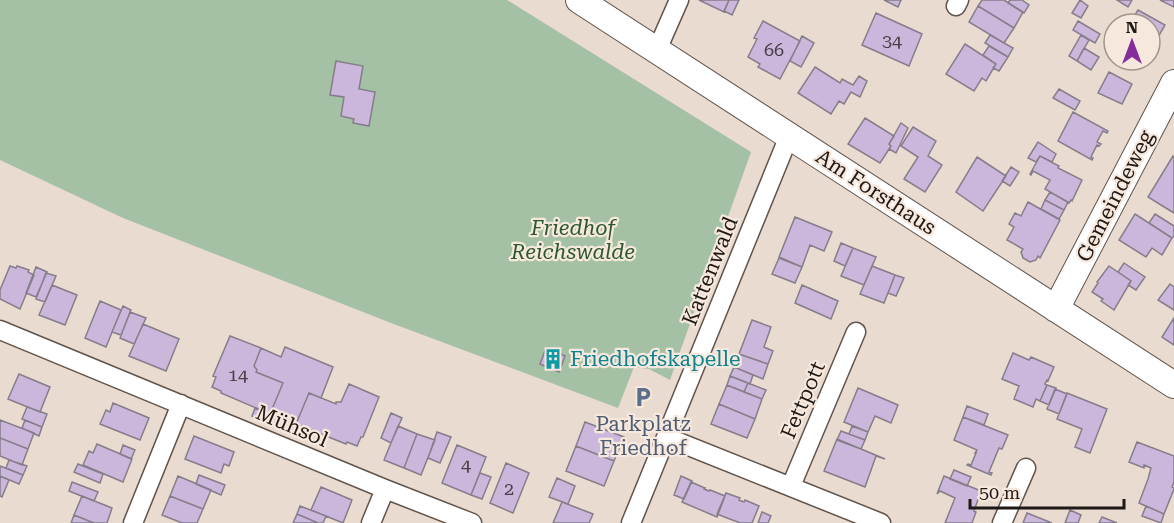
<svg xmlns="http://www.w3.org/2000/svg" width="1174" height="523" font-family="'Roboto Serif',serif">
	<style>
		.green { fill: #a4c1a6 }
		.building { fill: #ccb7dc; stroke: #857d8a; stroke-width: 1.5 }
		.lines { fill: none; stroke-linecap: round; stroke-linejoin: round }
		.street-casing { stroke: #60544b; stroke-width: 21 }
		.secondary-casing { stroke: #60544b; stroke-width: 28 }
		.street { stroke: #fff; stroke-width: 18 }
		.secondary { stroke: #fff; stroke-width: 26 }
		.labels { text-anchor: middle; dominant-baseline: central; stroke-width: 4.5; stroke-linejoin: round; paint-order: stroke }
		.number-label { font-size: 18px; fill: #4a4047 }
		.street-label { font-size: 21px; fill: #1f1915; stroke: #f7e8dd }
		.park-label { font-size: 21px; font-style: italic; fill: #2a592f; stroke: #f7e8dd }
		.culture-label { font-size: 21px; fill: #0d838f; stroke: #f7e8dd; text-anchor: start }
		.service-label { font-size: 21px; fill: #4e5e75; stroke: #f7e8dd }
	</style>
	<rect width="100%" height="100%" fill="#eadbd0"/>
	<!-- green -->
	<path class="green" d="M0,0H507L751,152L670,380L649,369L634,367L618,408L391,323L123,218L0,160Z"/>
	<!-- building -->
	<path class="building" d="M699,0H729L724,12Z
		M729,0H739L732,15L724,11Z
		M884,0H901L898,7Z
		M982,0H1004L1023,12L1014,28L978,6Z
		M1010,0H1022L1029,5L1024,13L1008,3Z
		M1080,0L1088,6L1081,18L1072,13Z
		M1117,0H1132L1128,7Z
		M1160,0H1174V7Z
		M978,6L1014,28L1004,43L969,22Z
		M1138,10L1165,25L1154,44L1150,42V24H1125L1128,18L1132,20Z
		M876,13L922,34L909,66L862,45Z
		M763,21L800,41L780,79L758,67L760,64L748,57L757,39L754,38Z
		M1078,21L1100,34L1095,43L1073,30Z
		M990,35L1013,48L1008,57L985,43Z
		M1081,35L1089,40L1077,61L1069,56Z
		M802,36L814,43L801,67L790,61Z
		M965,44L996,64L986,81L982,78L974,91L946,74Z
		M989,46L1008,57L999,71L993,68L996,64L983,55Z
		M1084,48L1099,57L1091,70L1077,61Z
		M336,61L363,66L359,89L375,92L369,126L353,123L354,119L341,116L344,97L330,95Z
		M815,67L840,83L842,79L853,85L859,76L867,81L860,97L851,92L844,104L839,101L831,114L798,93Z
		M1109,72L1132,84L1122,104L1098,93Z
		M1059,89L1080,101L1075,110L1053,98Z
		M1073,112L1108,131L1107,133L1103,131L1097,142L1101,144L1099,146L1097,145L1091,157L1093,158L1092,160L1058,141Z
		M865,118L894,136L889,144L891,146L880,163L848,144Z
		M901,123L908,128L896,153L889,149L891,146L889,144Z
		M913,127L936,141L928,156L942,165L925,192L904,179L918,157L901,146Z
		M1038,142L1056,154L1052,162L1040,156L1036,162L1028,158Z
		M1040,156L1059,166L1058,168L1082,180L1072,201L1071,200L1069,203L1045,189L1050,180L1033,171L1031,175L1030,174Z
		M1173,156L1174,157V213L1148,197Z
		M977,157L1006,176L983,211L956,192Z
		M1011,167L1019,172L1010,186L1002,181Z
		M1050,192L1068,202L1064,210L1045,200Z
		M1045,200L1064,210L1059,219L1041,209Z
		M1028,202L1060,220L1040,258L1038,256L1036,260L1030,262L1023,258L1021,252L1023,249L1007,240L1014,227L1009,224L1015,213L1021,216Z
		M1135,214L1172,238L1162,255L1152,248L1146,257L1119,240Z
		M1155,214L1174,226V236L1172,238L1149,223Z
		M795,217L832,232L824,251L810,245L802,267L779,257Z
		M841,243L853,248L845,266L834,261Z
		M853,248L876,257L864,285L841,276Z
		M779,258L802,267L795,283L772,274Z
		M1124,263L1145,277L1136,290L1128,285L1131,281L1118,272Z
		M10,266L16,268L17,266L29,270L28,272L34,275L20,309L0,299V290Z
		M872,266L895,275L884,303L860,294Z
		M1109,266L1131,281L1114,310L1101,301L1103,299L1092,292L1098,283L1097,282Z
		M36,267L47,272L36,297L26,293Z
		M46,273L56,276L45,302L36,299Z
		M895,275L904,278L896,296L888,293Z
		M1170,284L1174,287V310L1158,300Z
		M52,285L77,295L65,325L39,315Z
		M802,285L838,301L831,319L795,303Z
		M100,301L121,310L106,347L85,338Z
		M123,306L131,310L121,335L112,332Z
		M130,312L146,318L134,344L120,338Z
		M1174,318V345L1162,337Z
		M752,320L771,327L764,347L773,351L768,364L739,354Z
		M143,324L179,339L166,371L129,356Z
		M230,336L261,348L254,366L257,370L256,372L283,383L270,414L221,393V391L212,387L216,377L213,376Z
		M285,347L333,367L321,398L309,393L296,424L311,430L308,439L252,416L255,408L270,414L283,383L256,372L257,370L254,366L261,348L281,357Z
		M546,348L565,356L559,372L540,364Z
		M1013,353L1029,360L1031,357L1054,367L1048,381L1047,380L1045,384L1047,385L1040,401L1036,399L1033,407L1014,399L1019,386L1002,379Z
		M739,354L768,364L763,379L734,367Z
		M734,367L753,375L750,384L730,376Z
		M19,374L50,387L40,412L8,399Z
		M730,376L748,383L744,392L727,385Z
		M748,383L766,390L762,399L744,392Z
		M349,384L379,397L363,437H361L357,446L347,442L346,444L296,424L309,393L336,404V402H341Z
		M727,385L762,399L755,419L719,404Z
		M1047,385L1056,388L1049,405L1040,401Z
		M858,388L898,405L891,423L875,416L868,432L844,422Z
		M1055,389L1067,394L1059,414L1047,409Z
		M1067,393L1107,409L1090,453L1075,447L1082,429L1057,419Z
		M113,403L149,418L140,440L100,424L106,410L110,412Z
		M719,404L755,419L747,438L711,424Z
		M967,406L988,414L984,425L963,417Z
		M27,407L47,414L42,427L22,419Z
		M391,413L402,418L391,443L381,438Z
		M963,417L1008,435L1002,449L999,448L989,472L992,473L991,475L967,465L968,464L971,465L976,453H975L977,450L954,440Z
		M0,420L34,433L28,449L0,438Z
		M25,420L42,427L39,436L22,428Z
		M585,422L624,437L614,461L576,446Z
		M398,426L417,434L404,468L384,460Z
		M852,426L868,432L865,440L849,434Z
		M841,431L865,440L861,449L837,440Z
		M437,432L451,437L440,463L428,458Z
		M417,434L435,440L421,475L404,468Z
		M194,436L234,452L229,466L224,464L221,473L185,459Z
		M0,438L28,449L22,465L0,456Z
		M837,439L885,459L876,456L865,487L824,471Z
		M1137,442L1174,456V482L1172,487L1174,488V489L1164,514L1139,503L1148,479L1151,468L1144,465V468L1129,462Z
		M97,444L132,459L123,482L83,465L89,451L93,453Z
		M123,445L135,450L131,459L120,454Z
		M457,445L486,457L471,495L442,483Z
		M576,446L614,461L604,486L566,471Z
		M9,460L27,466L23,475L6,468Z
		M506,463L529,473L513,513L490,503Z
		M78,464L103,474L100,483L74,472Z
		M0,466L23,475L19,484L0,476Z
		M954,470L971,477L967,486L950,479Z
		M480,473L491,477L482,499L471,495Z
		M199,475L225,485L221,495L196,484Z
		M0,476L9,480L2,497L0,496Z
		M178,476L211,490L203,509L170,496Z
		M681,476L692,481L684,499L674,495Z
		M944,476L981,491L974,511L976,512L972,523H945L955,498L940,491L937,494Z
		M557,478L575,486L568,504L549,497Z
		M72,482L98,492L94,501L69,491Z
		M691,482L705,488L704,489L709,491L710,490L725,496L717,517L682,502Z
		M321,487L352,500L343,523L311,510Z
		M726,493L740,498L739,500L744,502L745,500L759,506L752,523H740L717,514Z
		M82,496L112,508L107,523H94L74,515Z
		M170,496L203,509L197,523H182L162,515Z
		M562,502L593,514L589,523H553Z
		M300,506L326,516L323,523H318L297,514Z
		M1146,506L1164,514L1161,523L1142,516Z
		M1070,510L1081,515L1078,523H1065Z
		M762,512L771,516L768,523H758Z
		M1027,513L1052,523H1023Z
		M297,514L318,523H293Z
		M74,515L94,523H71Z
		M1102,517L1117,523H1099Z"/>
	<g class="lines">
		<!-- street casing -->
		<g class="street-casing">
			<path id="street" d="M956,6L959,0
				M657,50L679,0
				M0,330L385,489L472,523
				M666,437L881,523
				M791,486L856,332
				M133,523L181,404
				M371,523L385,489
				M631,523L789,136
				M1002,523L1026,468"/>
		</g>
		<!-- secondary casing -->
		<g class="secondary-casing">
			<path id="secondary" d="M579,0L1174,385
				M1056,309L1174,83"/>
		</g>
		<!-- street -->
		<use href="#street" class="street"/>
		<!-- secondary -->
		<use href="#secondary" class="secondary"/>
	</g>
	<!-- icons -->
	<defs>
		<g id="building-bare" transform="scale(1.62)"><path d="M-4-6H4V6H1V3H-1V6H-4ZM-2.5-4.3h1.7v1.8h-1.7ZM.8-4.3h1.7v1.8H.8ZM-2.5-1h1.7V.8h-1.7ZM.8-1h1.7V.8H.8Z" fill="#0f9aa8" stroke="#f7e8dd" stroke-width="2.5" paint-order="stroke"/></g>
		<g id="parking-bare" transform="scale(1.62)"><path d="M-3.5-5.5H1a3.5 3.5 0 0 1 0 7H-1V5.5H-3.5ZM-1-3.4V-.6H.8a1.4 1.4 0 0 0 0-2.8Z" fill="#5c6f8a" stroke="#f7e8dd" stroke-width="2.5" paint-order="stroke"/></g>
	</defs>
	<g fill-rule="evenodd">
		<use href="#building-bare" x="553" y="359"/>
		<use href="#parking-bare" x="643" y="397"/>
	</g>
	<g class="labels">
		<!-- number labels -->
		<g class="number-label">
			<text x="892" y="40">34</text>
			<text x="774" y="49">66</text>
			<text x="238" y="374">14</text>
			<text x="466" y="464">4</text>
			<text x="509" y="488">2</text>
		</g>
		<!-- street labels -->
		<g class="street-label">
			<text transform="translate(876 192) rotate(33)">Am Forsthaus</text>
			<text transform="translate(1115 196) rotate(-63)">Gemeindeweg</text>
			<text transform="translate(710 271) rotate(-68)">Kattenwald</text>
			<text transform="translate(803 400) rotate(-67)">Fettpott</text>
			<text transform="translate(292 426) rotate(23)">Mühsol</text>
		</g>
		<!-- park labels -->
		<g class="park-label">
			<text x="573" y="228">Friedhof<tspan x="573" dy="24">Reichswalde</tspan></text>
		</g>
		<!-- culture labels -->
		<g class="culture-label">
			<text x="570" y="359">Friedhofskapelle</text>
		</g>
		<!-- service labels -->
		<g class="service-label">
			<text x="643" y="424">Parkplatz<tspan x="643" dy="24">Friedhof</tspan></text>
		</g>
	</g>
	<!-- north arrow -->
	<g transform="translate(1132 42)"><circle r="28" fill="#f7e8dd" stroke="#a1958d" stroke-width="1.5"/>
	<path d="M0-4.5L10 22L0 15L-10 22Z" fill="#852d9a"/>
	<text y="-9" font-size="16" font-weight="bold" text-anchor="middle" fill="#1f1915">N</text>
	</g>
	<!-- scale -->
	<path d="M970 499v9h154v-9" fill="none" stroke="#1f1915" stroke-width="3"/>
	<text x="979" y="499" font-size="18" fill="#1f1915" stroke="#f7e8dd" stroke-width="4.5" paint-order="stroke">50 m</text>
</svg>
